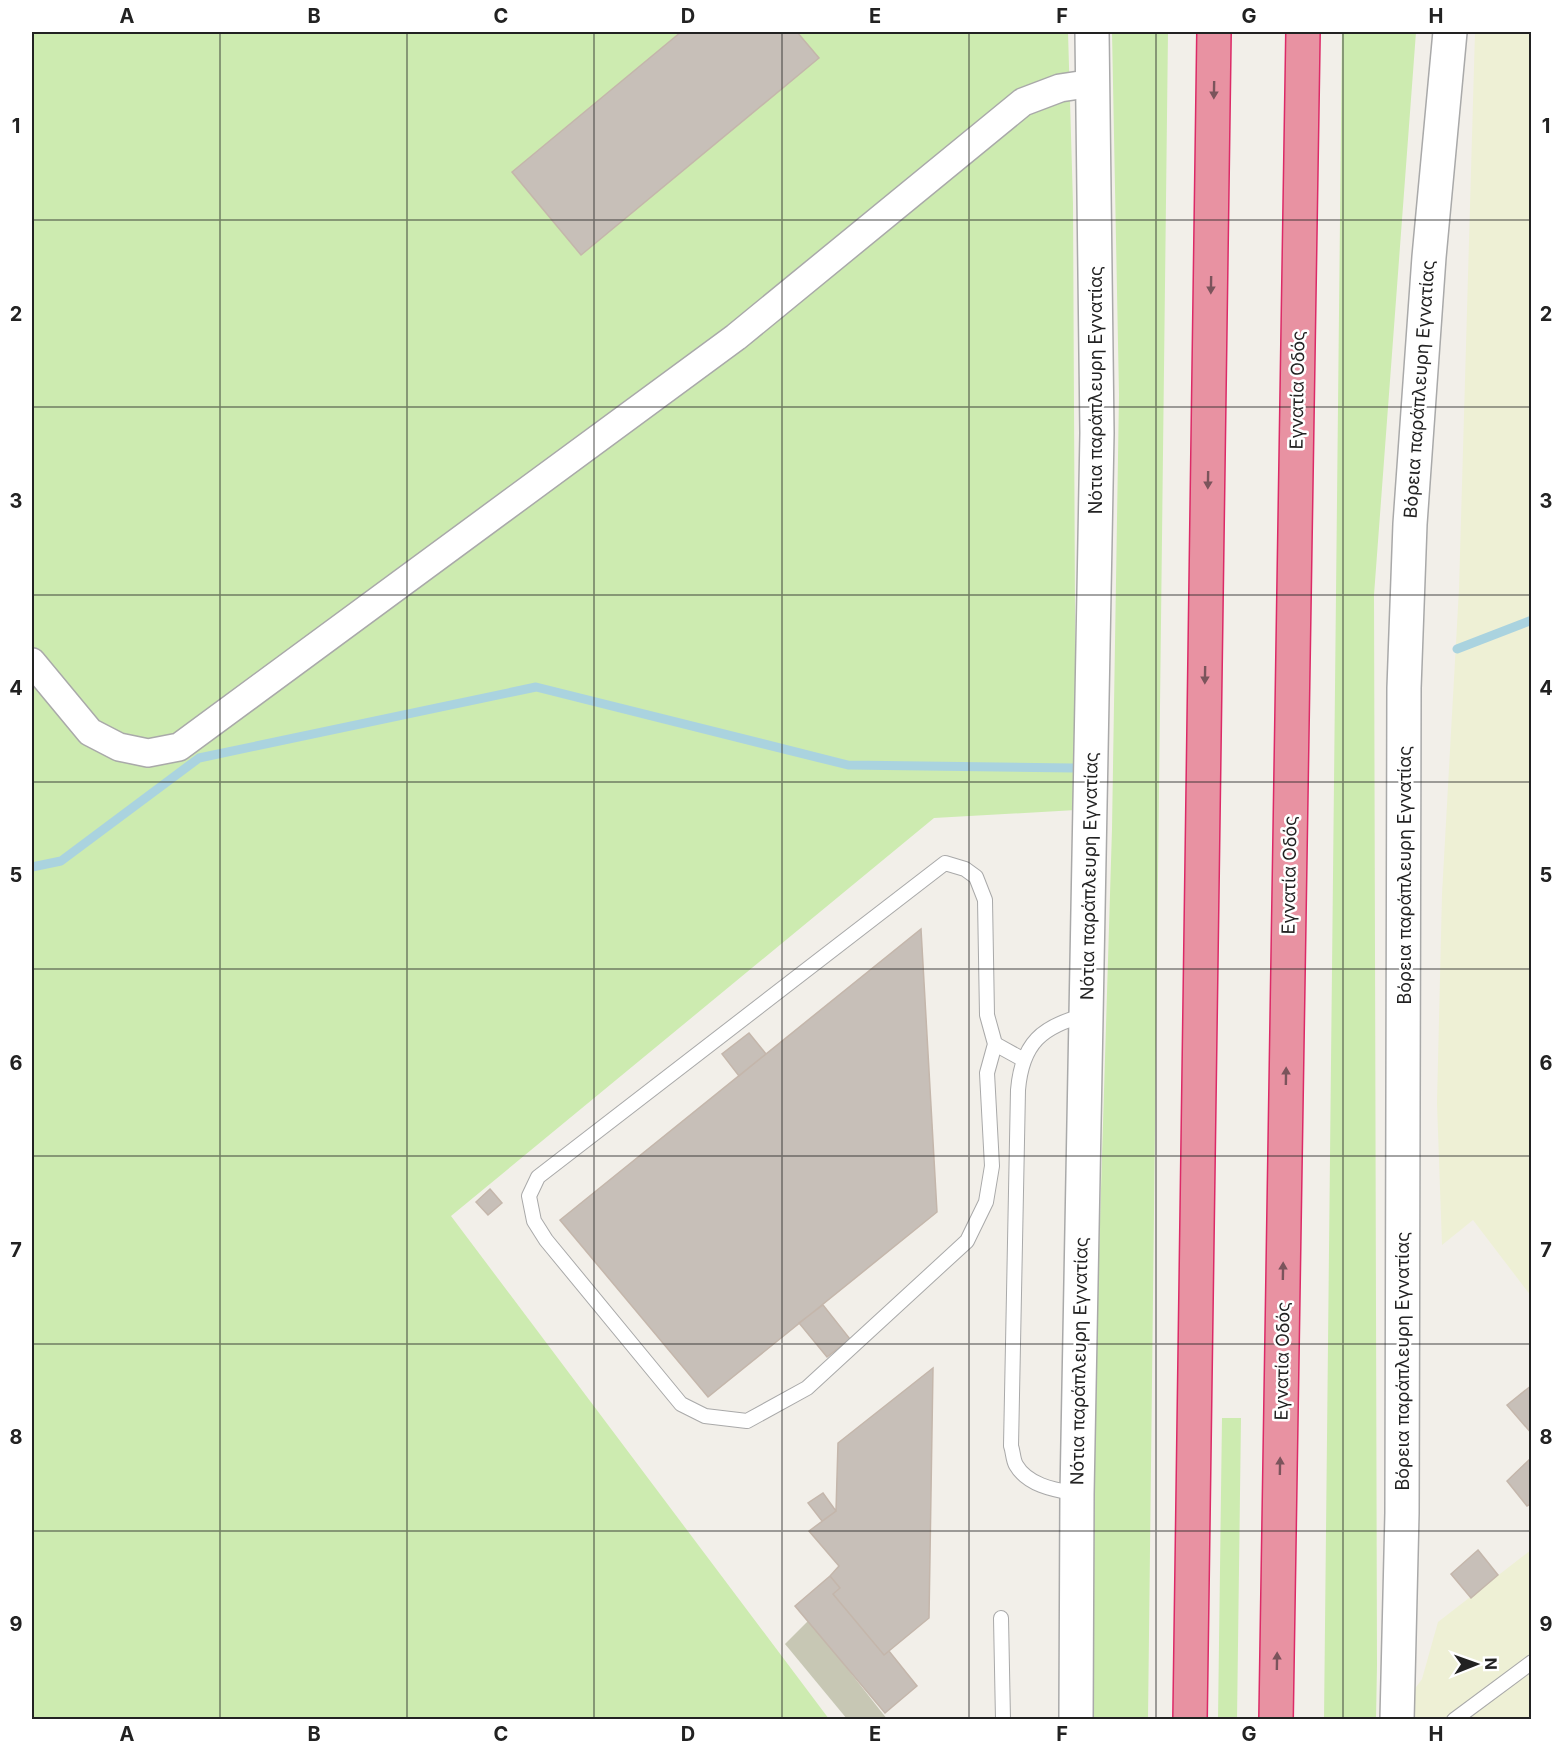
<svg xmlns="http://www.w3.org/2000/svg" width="1563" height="1751" font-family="Inter,sans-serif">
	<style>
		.construction { fill: #c7c7b4 }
		.farmland { fill: #eef0d5 }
		.grass { fill: #cdebb0 }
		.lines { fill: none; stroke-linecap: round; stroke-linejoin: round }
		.stream { stroke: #aad3df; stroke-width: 9 }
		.building { fill: #c7bfb8; stroke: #c4b6ab; stroke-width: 1.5 }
		.service-casing { stroke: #a9a9a9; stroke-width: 16 }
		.minor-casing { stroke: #a9a9a9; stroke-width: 30 }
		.tertiary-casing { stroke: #a9a9a9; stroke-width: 36 }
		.motorway-casing { stroke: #dc2a67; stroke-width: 36 }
		.service { stroke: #fff; stroke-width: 14 }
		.minor { stroke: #fff; stroke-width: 27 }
		.tertiary { stroke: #fff; stroke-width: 33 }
		.motorway { stroke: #e892a2; stroke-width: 33 }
		.oneway { fill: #7b545c }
		.grid { fill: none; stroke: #222; stroke-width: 1.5; stroke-opacity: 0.55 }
		.labels { text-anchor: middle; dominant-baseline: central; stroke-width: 5; stroke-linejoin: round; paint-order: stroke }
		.street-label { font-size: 18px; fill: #222; stroke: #fff }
		.neatline { fill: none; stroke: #222; stroke-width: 2 }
		.grid-label { font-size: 20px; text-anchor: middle; font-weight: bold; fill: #222 }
	</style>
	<rect width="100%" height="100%" fill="#f2efe9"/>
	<!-- construction -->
	<path class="construction" d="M809,1620L887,1719H847L785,1644Z"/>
	<!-- farmland -->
	<path class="farmland" d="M1475,32H1532L1531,1296L1473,1220L1442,1245L1437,1103L1442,894L1459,589Z
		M1531,1550V1719H1412L1411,1694L1422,1679L1438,1622Z"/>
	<!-- grass -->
	<path class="grass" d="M32,32H1068L1073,204L1076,810L934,818L451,1216L829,1719L32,1720Z
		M1112,32H1168L1148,1719L1090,1720L1092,1484L1112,829L1119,395Z
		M1342,32H1416L1374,595L1377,1665L1376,1720L1324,1719Z
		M1222,1418H1241L1237,1720L1218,1719Z"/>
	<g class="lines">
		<!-- stream -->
		<path class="stream" d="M1457,649L1532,620
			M32,867L61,861L199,758L536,687L848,765L1073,768"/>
	</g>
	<!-- building -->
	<path class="building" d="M681,32H797L819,58L581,255L512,172Z
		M921,929L937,1212L708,1397L560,1220Z
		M749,1033L766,1054L739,1076L722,1054Z
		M490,1189L502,1203L488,1215L476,1202Z
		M823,1305L850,1339L827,1357L799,1323Z
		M933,1368L929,1618L884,1655L833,1594L840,1588L830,1576L839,1566L809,1531L836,1511L838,1443Z
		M1532,1385V1434L1507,1405Z
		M1532,1457V1503L1527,1506L1507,1481Z
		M823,1493L836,1511L822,1521L808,1503Z
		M1478,1550L1498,1575L1471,1598L1451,1574Z
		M830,1576L840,1588L833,1594L884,1655L889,1651L917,1686L885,1713L795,1606Z"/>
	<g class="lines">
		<!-- service casing -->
		<g class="service-casing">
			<path id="service" d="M995,1044L987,1073L992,1166L986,1202L967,1241L807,1388L747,1421L705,1416L681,1404L546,1240L534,1221L529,1196L538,1177L945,863L965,869L976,877L985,900L987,1015L995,1044L1024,1060
				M1077,1494C1056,1490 1028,1486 1016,1465C1013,1460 1013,1451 1011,1446L1018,1090C1022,1043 1042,1026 1086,1015
				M1001,1618L1003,1720
				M1454,1720L1532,1662"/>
		</g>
		<!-- minor casing -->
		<g class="minor-casing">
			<path id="minor" d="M32,662L90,732L119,747L148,753L179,747L736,337L1023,102L1060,88L1093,83"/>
		</g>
		<!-- tertiary casing -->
		<g class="tertiary-casing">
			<path id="tertiary" d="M1076,1720L1077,1494L1097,433L1092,32
				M1397,1720L1402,1513L1404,688L1410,524L1429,257L1450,32"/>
		</g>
		<!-- motorway casing -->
		<g class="motorway-casing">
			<path id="motorway" d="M1190,1720L1214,32
				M1276,1720L1303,32"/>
		</g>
		<!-- service -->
		<use href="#service" class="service"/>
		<!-- minor -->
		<use href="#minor" class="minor"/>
		<!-- tertiary -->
		<use href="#tertiary" class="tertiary"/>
		<!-- motorway -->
		<use href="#motorway" class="motorway"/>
	</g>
	<!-- one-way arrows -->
	<defs><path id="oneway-solid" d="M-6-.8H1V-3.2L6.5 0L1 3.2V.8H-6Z" transform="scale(1.5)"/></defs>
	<g class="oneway">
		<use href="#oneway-solid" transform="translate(1214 90) rotate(91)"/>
		<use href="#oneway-solid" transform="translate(1211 285) rotate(91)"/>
		<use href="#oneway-solid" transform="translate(1208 480) rotate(91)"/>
		<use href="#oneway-solid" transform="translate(1205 675) rotate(91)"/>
		<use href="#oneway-solid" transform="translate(1286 1076) rotate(-89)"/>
		<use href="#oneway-solid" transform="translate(1283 1271) rotate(-89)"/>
		<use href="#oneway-solid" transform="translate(1280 1466) rotate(-89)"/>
		<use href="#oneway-solid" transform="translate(1277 1661) rotate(-89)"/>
	</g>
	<!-- grid -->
	<path class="grid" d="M220,32V1720M407,32V1720M594,32V1720M782,32V1720M969,32V1720M1156,32V1720M1343,32V1720M32,220H1532M32,407H1532M32,595H1532M32,782H1532M32,969H1532M32,1156H1532M32,1344H1532M32,1531H1532"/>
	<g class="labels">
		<!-- street labels -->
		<g class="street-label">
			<text transform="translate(1419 389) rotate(-86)">Βόρεια παράπλευρη Εγνατίας</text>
			<text transform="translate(1095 390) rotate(-90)">Νότια παράπλευρη Εγνατίας</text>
			<text transform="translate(1297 390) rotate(-89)">Εγνατία Οδός</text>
			<text transform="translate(1289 875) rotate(-89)">Εγνατία Οδός</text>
			<text transform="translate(1404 875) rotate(-90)">Βόρεια παράπλευρη Εγνατίας</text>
			<text transform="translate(1089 876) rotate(-89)">Νότια παράπλευρη Εγνατίας</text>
			<text transform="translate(1079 1361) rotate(-89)">Νότια παράπλευρη Εγνατίας</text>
			<text transform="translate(1282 1361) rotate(-89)">Εγνατία Οδός</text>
			<text transform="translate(1402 1361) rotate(-90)">Βόρεια παράπλευρη Εγνατίας</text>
		</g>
	</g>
	<!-- border -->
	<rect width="1563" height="1751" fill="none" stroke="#ffffff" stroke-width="66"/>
	<!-- north arrow -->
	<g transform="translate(1476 1664) rotate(89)" stroke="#ffffff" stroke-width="4.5" paint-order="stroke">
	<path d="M0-4.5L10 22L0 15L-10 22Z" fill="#222222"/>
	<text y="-9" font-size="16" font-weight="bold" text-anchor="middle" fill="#222222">N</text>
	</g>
	<rect x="33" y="33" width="1497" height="1685" class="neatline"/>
	<g class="grid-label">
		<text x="127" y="23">A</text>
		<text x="314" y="23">B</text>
		<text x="501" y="23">C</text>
		<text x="688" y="23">D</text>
		<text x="875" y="23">E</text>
		<text x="1062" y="23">F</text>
		<text x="1249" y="23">G</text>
		<text x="1436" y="23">H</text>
		<text x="16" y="133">1</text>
		<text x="1546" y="133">1</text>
		<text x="16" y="321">2</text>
		<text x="1546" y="321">2</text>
		<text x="16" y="508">3</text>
		<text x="1546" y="508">3</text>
		<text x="16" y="695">4</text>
		<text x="1546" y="695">4</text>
		<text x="16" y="882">5</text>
		<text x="1546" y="882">5</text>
		<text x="16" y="1070">6</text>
		<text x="1546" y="1070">6</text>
		<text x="16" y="1257">7</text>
		<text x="1546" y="1257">7</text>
		<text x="16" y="1444">8</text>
		<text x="1546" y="1444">8</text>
		<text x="16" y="1631">9</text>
		<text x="1546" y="1631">9</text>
		<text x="127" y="1741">A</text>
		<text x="314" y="1741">B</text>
		<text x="501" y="1741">C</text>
		<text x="688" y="1741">D</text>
		<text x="875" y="1741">E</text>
		<text x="1062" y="1741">F</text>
		<text x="1249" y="1741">G</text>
		<text x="1436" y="1741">H</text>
	</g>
</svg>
